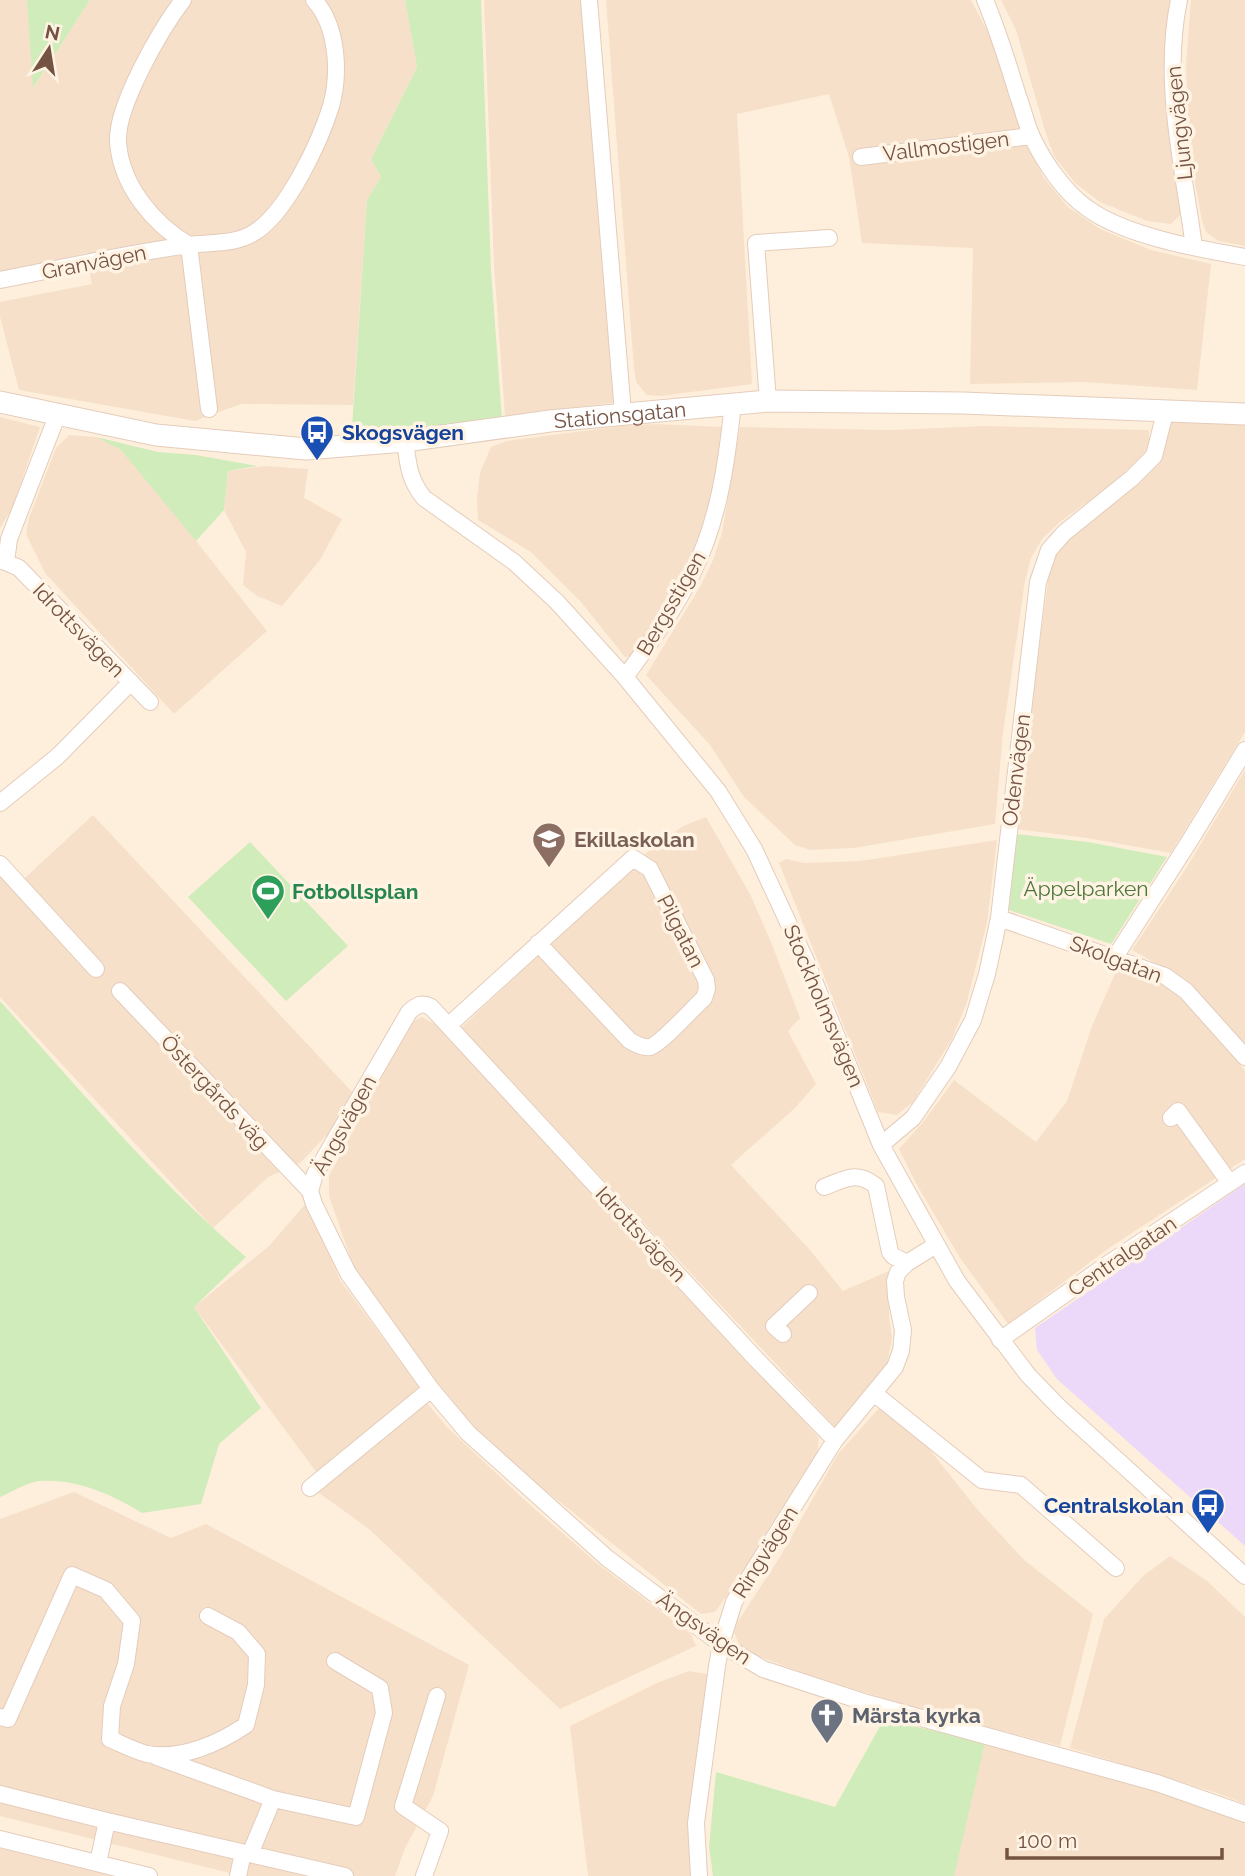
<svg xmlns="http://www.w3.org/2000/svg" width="1245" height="1876" font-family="Raleway,sans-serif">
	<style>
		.residential { fill: #f6e0ca }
		.education { fill: #ecd9fa }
		.green { fill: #d0ecba }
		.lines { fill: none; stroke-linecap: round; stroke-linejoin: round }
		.minor-casing { stroke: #e4ccbb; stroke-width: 18 }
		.tertiary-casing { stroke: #e4ccbb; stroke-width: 23 }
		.minor { stroke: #fff; stroke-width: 16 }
		.tertiary { stroke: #fff; stroke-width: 21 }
		.labels { text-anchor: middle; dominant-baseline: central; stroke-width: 7; stroke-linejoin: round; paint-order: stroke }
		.street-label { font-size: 21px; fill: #755343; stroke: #fff3e4 }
		.transit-label { font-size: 21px; font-weight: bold; fill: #164399; stroke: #fff3e4; text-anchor: start }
		.education-label { font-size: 21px; font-weight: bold; fill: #785e54; stroke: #fff3e4; text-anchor: start }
		.park-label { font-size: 21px; fill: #4d7638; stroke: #fff3e4 }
		.leisure-label { font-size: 21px; font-weight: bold; fill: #27864d; stroke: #fff3e4; text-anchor: start }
		.worship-label { font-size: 21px; font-weight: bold; fill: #5b616d; stroke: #fff3e4; text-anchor: start }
	</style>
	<rect width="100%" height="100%" fill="#feefdc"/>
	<!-- residential -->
	<path class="residential" d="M0,0H27L34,87L90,0H405L417,67L371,159L381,177L367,200L353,405L241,404L195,421L19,390L0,317V302L92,284L86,253L0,276Z
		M484,0H588L619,402L505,416L494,266Z
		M606,0H971L990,36L1029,150L1044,178L1068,207L1100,229L1151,250L1211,264L1197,390L1085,382L970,384L973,248L862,243L849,157L829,94L737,114L752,384L661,396L647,395L636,382L634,369Z
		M1001,0H1170L1164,64L1182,213L1171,224L1147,221L1100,202L1075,183L1054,156L1046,134L1016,30Z
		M1191,0H1245V246L1218,241L1206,232L1202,221L1189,150L1186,65Z
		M1170,411L1245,414V732L1171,853L1087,838L1016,829L1050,565L1059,547L1144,475Z
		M0,417L40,427L12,509L0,528Z
		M656,424L724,427L710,508L687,574L652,630L630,656L625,657L580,601L531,552L478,520L477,497L480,473L491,447L507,441L622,426Z
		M983,426L1149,430V441L1144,455L1111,485L1060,522L1043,538L1031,558L1025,581L1003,733L995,824L854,848L811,850L795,845L744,797L710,745L646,675L700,587L713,560L722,533L740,427L891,430Z
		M69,435L96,437L121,449L152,485L267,631L174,714L45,573L26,534L29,518L56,448Z
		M265,466L308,469L304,498L342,519L320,560L282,606L257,596L243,585L246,552L224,510L228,471Z
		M1245,770V1048L1171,972L1132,950L1185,870Z
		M93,815L354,1094L328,1134L300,1163L268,1177L213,1228L0,997V869L15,887Z
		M706,817L751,896L773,947L800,1018L788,1031L816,1084L795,1108L731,1165L810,1250L843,1291L891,1270L889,1316L892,1338L887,1364L835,1427L461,1028L646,853L683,826Z
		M997,840L987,923L966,1005L952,1039L913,1102L897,1115L878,1112L779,863L786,859L804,863L860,861Z
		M1119,965L1161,981L1200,1016L1245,1071V1159L1109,1248L1008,1324L960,1258L917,1185L899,1149L924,1121L954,1080L1036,1142L1067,1101L1092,1026Z
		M422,1017L449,1032L819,1438L817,1456L763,1546L715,1612L701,1614L512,1464L467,1420L430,1374L353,1265L329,1196V1176L411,1022Z
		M307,1202L340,1280L422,1391L317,1473L194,1307L269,1246Z
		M426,1402L448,1428L529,1504L598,1564L691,1634L696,1646L560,1709L369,1529L315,1490Z
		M881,1406L926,1445L977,1509L1024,1560L1093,1614L1060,1746L925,1711L806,1674L753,1654L739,1645L733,1629L780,1557L838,1454Z
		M74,1492L171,1538L206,1524L469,1665L433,1796L405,1848L395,1876H242L0,1816V1519Z
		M1170,1556L1207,1581L1245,1617V1804L1217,1793L1070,1748L1104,1619L1143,1576Z
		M689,1671L712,1675L689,1816L691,1876H588L570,1726L659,1682Z
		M985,1743L1161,1791L1245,1820V1876H953Z
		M0,1848L113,1876H0Z"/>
	<!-- education -->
	<path class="education" d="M1245,1184V1546L1057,1379L1037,1350L1035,1328Z"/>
	<!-- green -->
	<path class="green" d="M27,0H90L33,88Z
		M405,0H481L491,270L502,419L394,435L352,428L367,200L381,177L371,159L417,67Z
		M96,437L158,452L196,455L257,466L228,471L224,510L196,541L121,450Z
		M1016,834L1088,842L1167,857L1111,944L1009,910Z
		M250,842L348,946L286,1001L188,897Z
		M0,1001C79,1089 156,1180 246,1257L194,1307L261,1408L219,1444L201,1504L142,1513C114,1495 75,1478 40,1481C27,1482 12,1492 0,1497Z
		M884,1719L985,1743L954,1876H713L709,1847L716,1772L835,1807Z"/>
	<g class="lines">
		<!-- minor casing -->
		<g class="minor-casing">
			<path id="minor" d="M183,0C161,29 116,106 118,142C121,185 153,224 189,245L209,409
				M589,0L623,413
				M985,0C998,31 1008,63 1018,96C1023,109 1026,124 1032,137C1044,162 1064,192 1087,208C1125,236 1199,249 1245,257
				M1179,0C1162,82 1183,165 1194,247
				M861,157L1031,136
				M0,280C62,268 125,254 188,245C210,242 236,245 255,232C287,212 320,142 331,106C340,74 338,26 314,0
				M768,401L756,243L829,238
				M405,441C408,464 409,480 424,498L514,562L557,602L625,677L718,791L754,849L806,961L881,1145L957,1281L1028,1375L1060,1408L1245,1576
				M0,561L6,562L9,539L57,416
				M6,562L19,568L150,702
				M625,677C649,644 674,611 692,574C719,521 727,461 733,403
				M0,803L58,756L131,682
				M0,864L96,969
				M999,918L1165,976L1186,991L1245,1057
				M1115,957L1189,842L1245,750
				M120,991L310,1191
				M449,1025L633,858L650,869L706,980L707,989L704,998C694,1007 661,1044 650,1047C642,1048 635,1044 629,1040L538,943
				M1171,1118L1178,1111L1230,1183
				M881,1145L913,1118L948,1067L973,1020L987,974L999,918L1038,582L1049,550L1064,533L1132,478L1154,456L1166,409
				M824,1187C845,1179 857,1170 876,1186L890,1252L893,1256L907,1263
				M783,1334L774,1326L809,1293
				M1000,1340L1102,1268L1245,1173
				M875,1394L982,1480L1021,1485L1116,1568
				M835,1440L756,1359L431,1007C421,1002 417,1005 409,1012L315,1174L310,1191L314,1204L348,1273L431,1389L468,1433L607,1558L721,1644L763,1669L867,1703L1157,1783L1245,1814
				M310,1488L431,1389
				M0,1717L8,1719L72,1575L106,1590L132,1621L126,1664L112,1706L110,1739C122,1744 135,1751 147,1754C181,1760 218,1744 246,1725L256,1685L257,1654L238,1632L208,1616
				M157,1757L273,1799
				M0,1794L107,1821L345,1876
				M0,1839L149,1876
				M250,1854L273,1799L356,1817L384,1713L380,1688L335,1661
				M98,1863L107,1821
				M238,1876L243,1853
				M424,1876L440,1831L403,1806L437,1696
				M699,1876L696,1823L717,1666L721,1644L734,1602L835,1440L895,1367L901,1351L903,1330L896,1297L895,1281L898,1272L907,1263L936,1245"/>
		</g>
		<!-- tertiary casing -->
		<g class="tertiary-casing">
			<g id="tertiary">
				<path id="s1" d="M0,402L156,435L306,449L405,441L550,421L768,401L963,403L1245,414"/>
			</g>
		</g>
		<!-- minor -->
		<use href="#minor" class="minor"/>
		<!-- tertiary -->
		<use href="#tertiary" class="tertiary"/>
	</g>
	<!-- icons -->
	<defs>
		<g id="bus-pin" transform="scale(1.75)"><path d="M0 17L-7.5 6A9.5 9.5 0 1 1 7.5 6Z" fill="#1a4fb4" stroke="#fff3e4"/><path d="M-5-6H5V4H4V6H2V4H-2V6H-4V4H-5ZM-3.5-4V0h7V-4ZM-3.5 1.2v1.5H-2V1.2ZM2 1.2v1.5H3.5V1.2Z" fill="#fff"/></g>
		<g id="school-pin" transform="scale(1.75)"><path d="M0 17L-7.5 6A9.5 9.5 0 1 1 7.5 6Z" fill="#8d6e63" stroke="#fff3e4"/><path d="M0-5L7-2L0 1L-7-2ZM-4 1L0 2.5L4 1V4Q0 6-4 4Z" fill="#fff"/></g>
		<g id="stadium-pin" transform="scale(1.75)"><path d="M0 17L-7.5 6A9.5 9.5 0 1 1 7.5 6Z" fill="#2e9e5b" stroke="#fff3e4"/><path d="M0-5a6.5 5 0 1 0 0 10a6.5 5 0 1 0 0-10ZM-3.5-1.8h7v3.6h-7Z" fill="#fff"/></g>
		<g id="church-pin" transform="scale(1.75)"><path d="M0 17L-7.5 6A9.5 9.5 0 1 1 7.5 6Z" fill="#6b7280" stroke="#fff3e4"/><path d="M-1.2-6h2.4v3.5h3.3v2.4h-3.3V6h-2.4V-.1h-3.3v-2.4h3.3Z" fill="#fff"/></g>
	</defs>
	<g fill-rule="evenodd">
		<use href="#bus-pin" x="317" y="432"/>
		<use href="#school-pin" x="549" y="839"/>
		<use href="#stadium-pin" x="268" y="891"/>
		<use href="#bus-pin" x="1208" y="1505"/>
		<use href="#church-pin" x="827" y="1715"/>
	</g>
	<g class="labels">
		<!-- street labels -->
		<g class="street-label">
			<text transform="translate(1179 123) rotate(-96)">Ljungvägen</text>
			<text transform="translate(946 146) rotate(-7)">Vallmostigen</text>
			<text transform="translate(94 262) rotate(-11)">Granvägen</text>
			<text stroke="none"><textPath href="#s1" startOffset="626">Stationsgatan</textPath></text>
			<text transform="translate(671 603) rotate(-60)">Bergsstigen</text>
			<text transform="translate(79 630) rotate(46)">Idrottsvägen</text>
			<text transform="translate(1016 770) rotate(-83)">Odenvägen</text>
			<text transform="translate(681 931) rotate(63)">Pilgatan</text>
			<text transform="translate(1116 959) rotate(21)">Skolgatan</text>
			<text transform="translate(824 1006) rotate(67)">Stockholmsvägen</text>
			<text transform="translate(215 1092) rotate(47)">Östergårds väg</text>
			<text transform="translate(344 1125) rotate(-61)">Ängsvägen</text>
			<text transform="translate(641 1234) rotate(47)">Idrottsvägen</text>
			<text transform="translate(1122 1256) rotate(-34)">Centralgatan</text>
			<text transform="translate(765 1552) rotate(-58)">Ringvägen</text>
			<text transform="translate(704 1628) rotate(35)">Ängsvägen</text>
		</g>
		<!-- transit labels -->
		<g class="transit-label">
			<text x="342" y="432">Skogsvägen</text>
			<text x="1184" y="1505" text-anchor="end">Centralskolan</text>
		</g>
		<!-- education labels -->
		<g class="education-label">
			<text x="574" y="839">Ekillaskolan</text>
		</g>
		<!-- park labels -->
		<g class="park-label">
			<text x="1086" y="888">Äppelparken</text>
		</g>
		<!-- leisure labels -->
		<g class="leisure-label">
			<text x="292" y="891">Fotbollsplan</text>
		</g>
		<!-- worship labels -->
		<g class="worship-label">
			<text x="852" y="1715">Märsta kyrka</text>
		</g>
	</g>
	<!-- north arrow -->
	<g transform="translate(49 49) rotate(12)" stroke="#fff3e4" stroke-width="5" paint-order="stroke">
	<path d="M0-5L12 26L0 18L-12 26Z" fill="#755343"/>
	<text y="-10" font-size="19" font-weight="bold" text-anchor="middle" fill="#755343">N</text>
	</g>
	<!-- scale -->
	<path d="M1007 1848v10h215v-10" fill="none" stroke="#755343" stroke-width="3.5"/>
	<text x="1018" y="1848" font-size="21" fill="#755343" stroke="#fff3e4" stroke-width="5" paint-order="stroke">100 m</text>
</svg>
